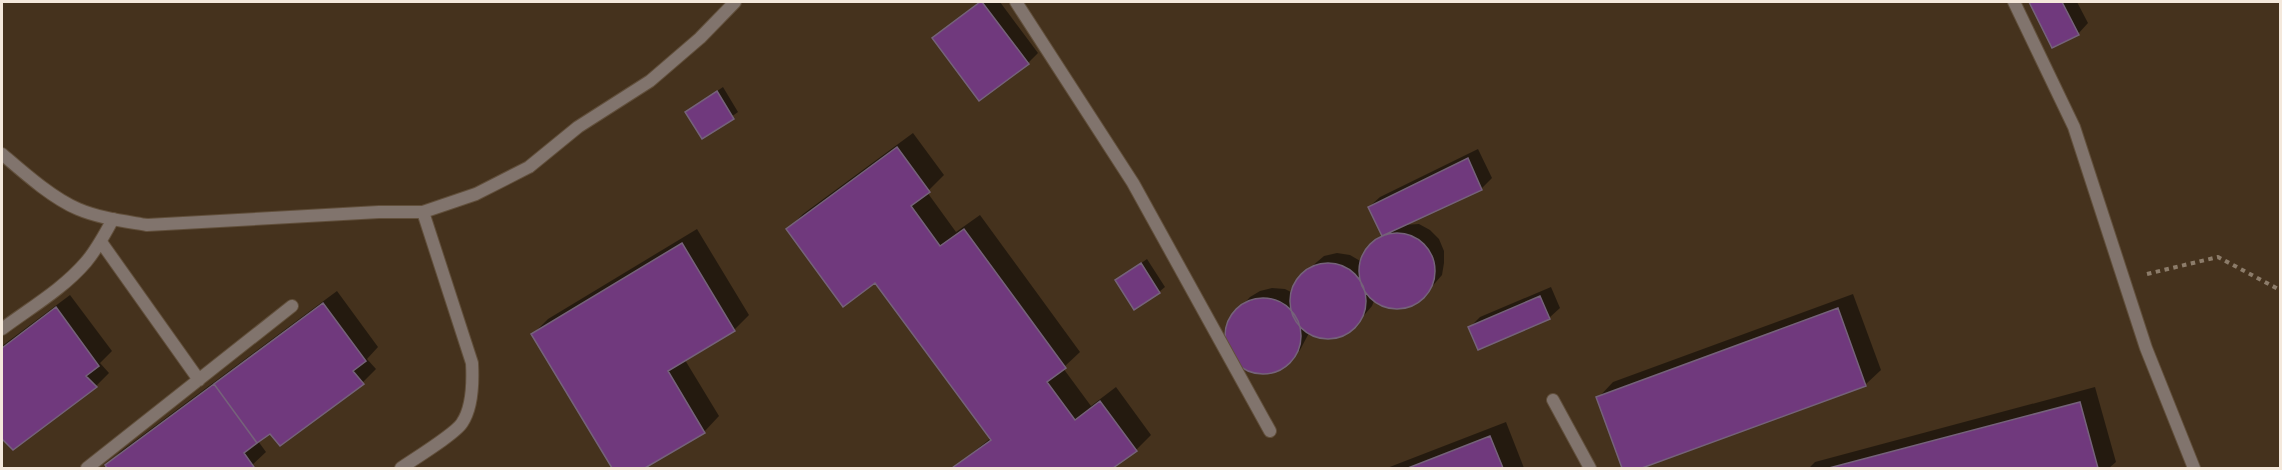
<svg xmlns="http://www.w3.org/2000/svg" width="2282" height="470" font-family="Raleway,sans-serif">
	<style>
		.shadow { fill: #0007 }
		.building { fill: #70397d; stroke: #75627a; stroke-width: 1.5 }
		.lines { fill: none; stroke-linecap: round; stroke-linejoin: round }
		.service-casing { stroke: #614f3b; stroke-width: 14 }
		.minor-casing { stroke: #614f3b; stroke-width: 14 }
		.path { stroke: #8c7c6a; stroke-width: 4; stroke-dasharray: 4.5 4.5; stroke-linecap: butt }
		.service { stroke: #81746d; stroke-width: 12 }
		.minor { stroke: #81746d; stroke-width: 12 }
	</style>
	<rect width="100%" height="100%" fill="#45321d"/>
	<!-- shadow -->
	<path class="shadow" d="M979,2H1000L1038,53L1028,63L934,38Z
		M2030,2H2077L2088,23L2078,34L2052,46Z
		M723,87L738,112L703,137L687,112Z
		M913,133L944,175L927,192L956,232L980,215L1080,352L1063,368L1091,406L1116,387L1151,435L1136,450L1110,468H953L991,438L875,281L788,229L803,214Z
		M1478,149L1492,178L1481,189L1403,225L1419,224L1430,230L1439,239L1444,251V263L1442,275L1423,297L1412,304L1402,307H1390L1379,302L1375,298L1372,306L1354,327L1343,334L1332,337H1321L1309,333L1300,350L1279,369L1268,372H1256L1236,360L1227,339V328L1232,317L1250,297L1260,291L1272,288L1285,289L1293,293L1297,282L1304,273L1324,256L1337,253L1350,255L1362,262L1366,252L1383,233L1369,207L1380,197Z
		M697,229L749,315L734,330L685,360L719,416L704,432L643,468H613L533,334L548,319Z
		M1147,259L1165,287L1159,292L1117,280Z
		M1551,287L1560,308L1549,318L1470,327L1480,317Z
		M337,291L378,347L367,359L376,369L363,382L280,444L270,432L258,441L266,452L249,468H109L107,466L120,452Z
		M1853,294L1881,370L1865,385L1638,468H1624L1598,398L1613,382Z
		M70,295L112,351L100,363L109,373L96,386L2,437V346Z
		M2095,387L2116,462L2109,468H1809L1815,462Z
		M1506,422L1524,468H1387Z"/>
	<!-- building -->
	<path class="building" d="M980,2H982L1029,64L979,101L932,38Z
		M2029,2H2062L2079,35L2052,48Z
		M717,91L734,119L702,139L685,112Z
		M897,147L930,192L911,206L940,246L964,229L1066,368L1047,382L1075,420L1100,401L1137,451L1113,468H952L991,440L875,283L843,307L786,229Z
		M1468,158L1482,190L1382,236L1368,207Z
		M1359 271a38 38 0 1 1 76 0a38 38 0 1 1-76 0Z
		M682,243L735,331L668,371L705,433L645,468H612L531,334Z
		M1141,263L1160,293L1134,310L1115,280Z
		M1290 301a38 38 0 1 1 76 0a38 38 0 1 1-76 0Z
		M1540,296L1550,319L1478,350L1468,327Z
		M1225 336a38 38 0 1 1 76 0a38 38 0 1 1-76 0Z
		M323,303L366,361L353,371L364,384L280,446L270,434L257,443L214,384Z
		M56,307L99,366L86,376L97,387L13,450L2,439V348Z
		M1838,308L1866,386L1642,468H1622L1596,397Z
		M214,384L257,443L244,453L254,467L251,468H107L105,465Z
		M2080,402L2098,468H1829Z
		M1490,436L1503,468H1408Z"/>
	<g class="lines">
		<!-- service casing -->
		<g class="service-casing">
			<path id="service" d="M101,242L199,380
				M2,329C30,308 63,289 86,262C97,249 105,234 113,219
				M87,468L292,306"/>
		</g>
		<!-- minor casing -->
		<g class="minor-casing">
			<path id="minor" d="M1016,2L1133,183L1270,431
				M2014,2L2074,127L2146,348L2194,468
				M2,154C23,172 52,198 78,209C99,218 124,221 147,225L379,212H423L476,194L529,167L578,127L650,81L700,38L735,2
				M1553,400L1590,468
				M401,468C414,459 455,434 462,423C473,407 473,382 472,363L423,212"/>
		</g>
		<!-- path -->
		<path class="path" d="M2147,274L2218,257L2280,290"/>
		<!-- service -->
		<use href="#service" class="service"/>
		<!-- minor -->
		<use href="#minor" class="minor"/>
	</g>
	<!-- border -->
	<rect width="2282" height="470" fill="none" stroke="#f4e8db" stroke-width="6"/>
</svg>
